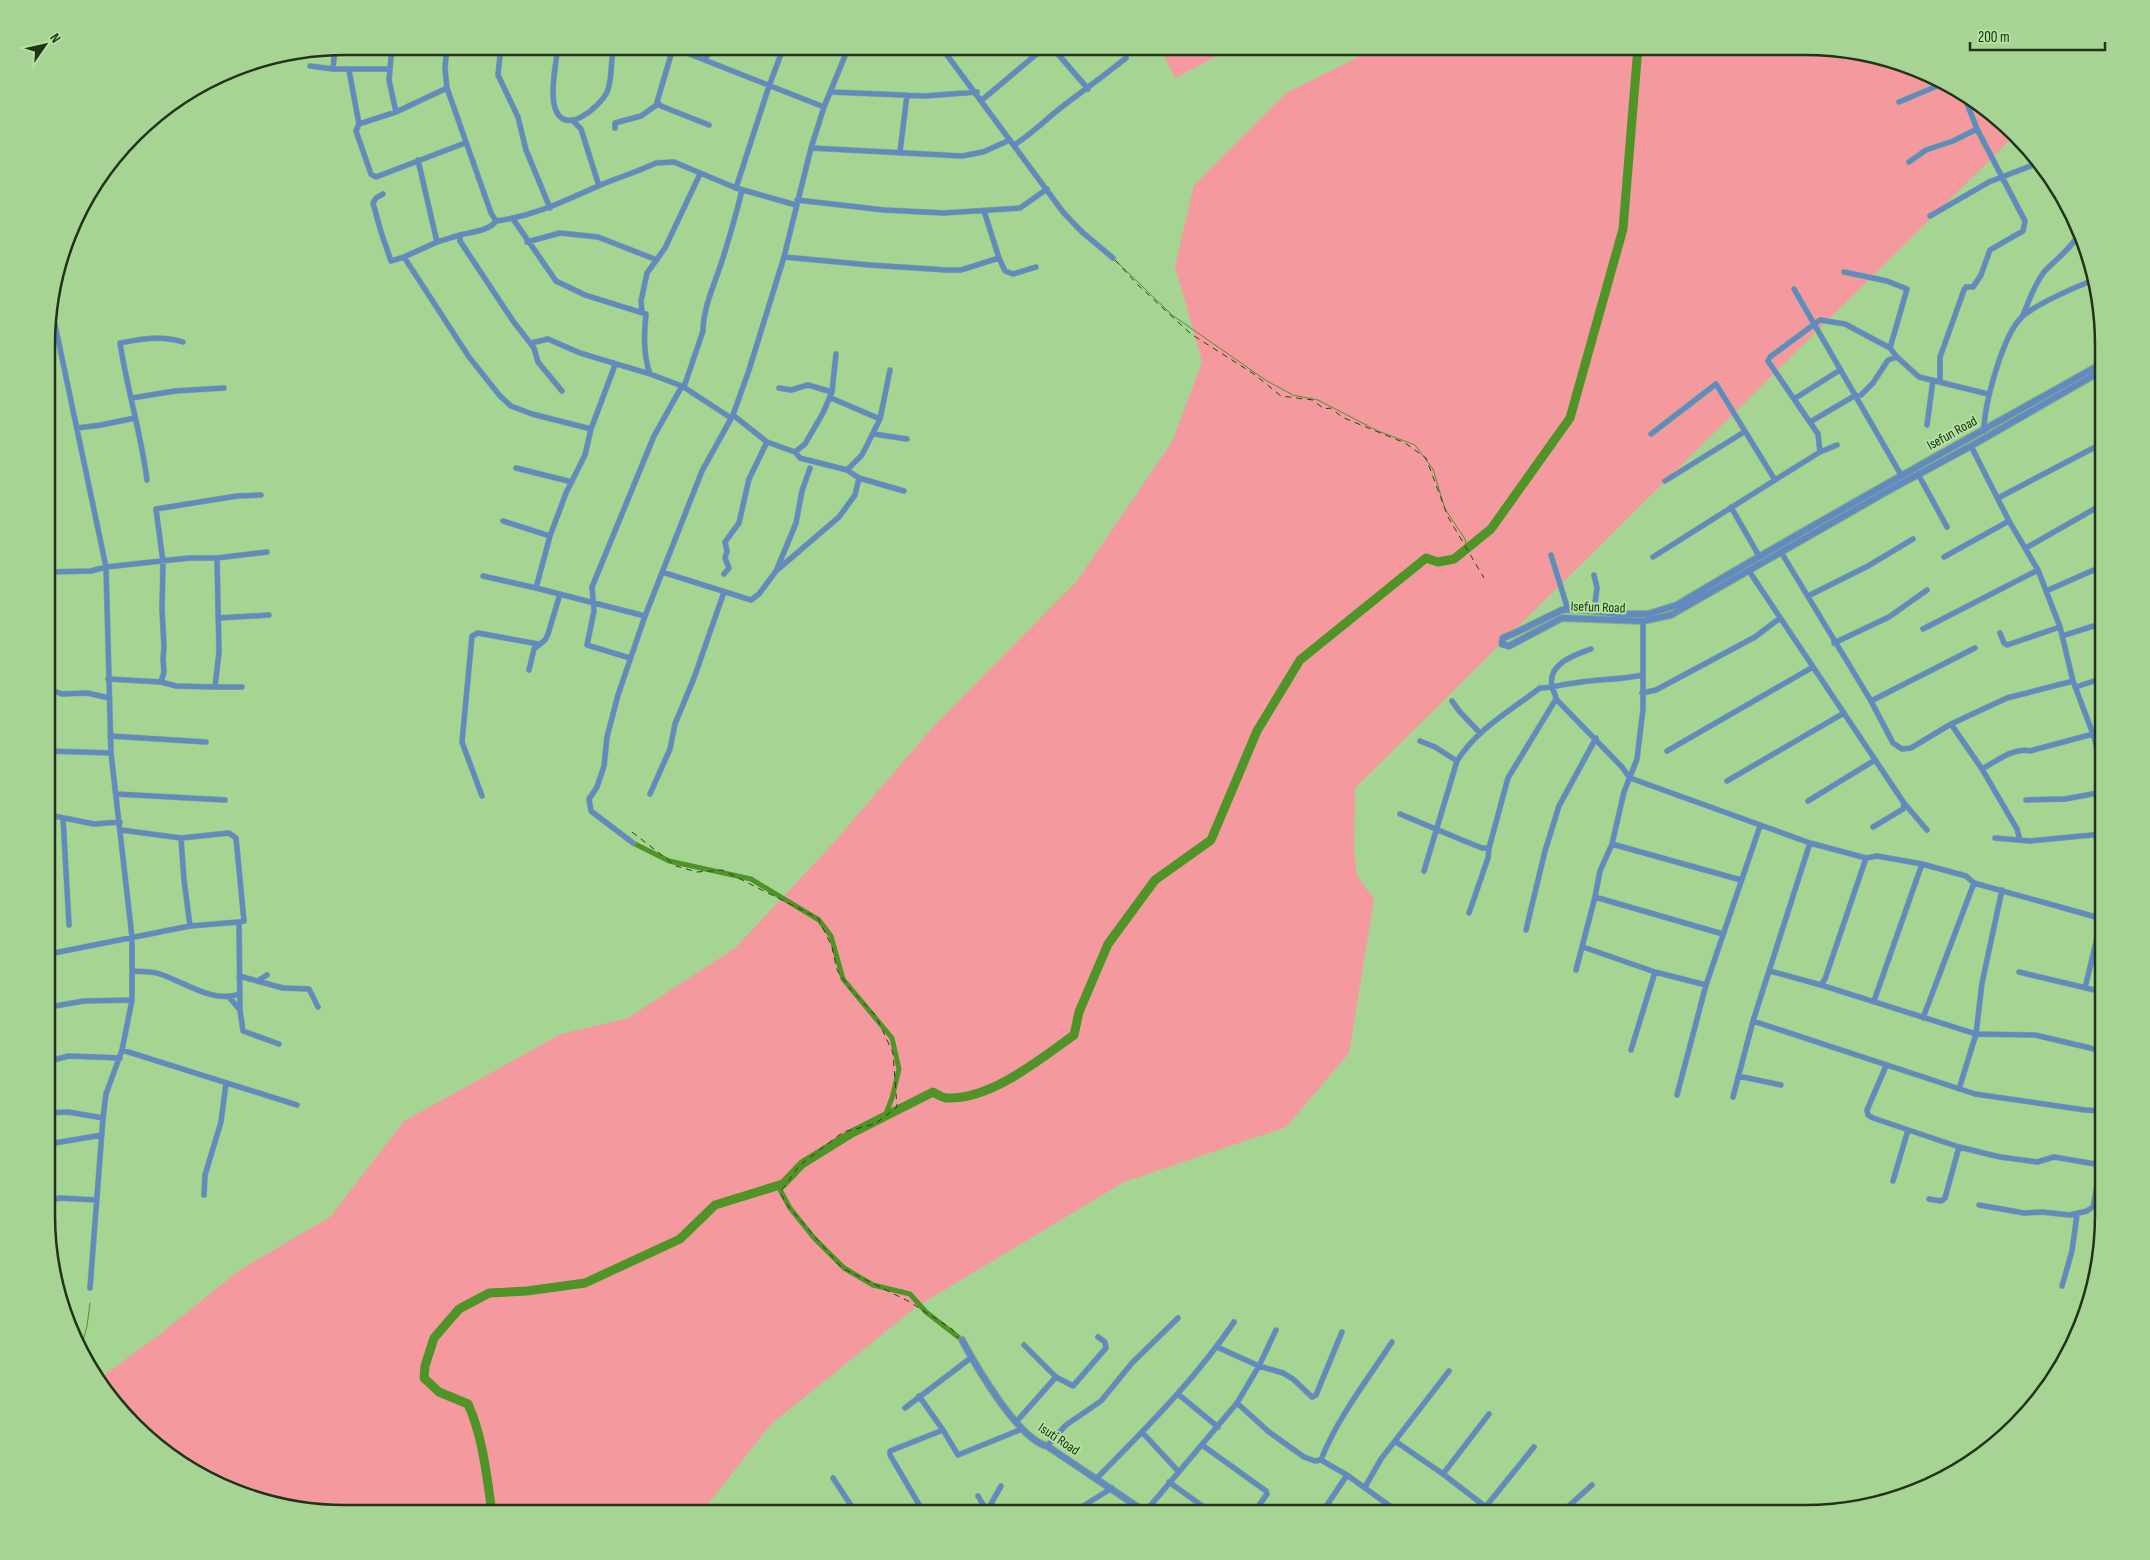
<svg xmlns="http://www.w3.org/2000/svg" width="2150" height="1560" font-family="'Sofia Sans Condensed',sans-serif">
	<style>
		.green { fill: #f49a9e }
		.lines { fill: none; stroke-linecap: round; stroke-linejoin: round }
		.stream { stroke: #4e9427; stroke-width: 1 }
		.canal { stroke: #4e9427; stroke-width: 5 }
		.river { stroke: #4e9427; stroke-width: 9 }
		.ferry { stroke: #264218; stroke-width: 1; stroke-dasharray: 6 5; stroke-linecap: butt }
		.minor-casing { stroke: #89b178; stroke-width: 6 }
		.tertiary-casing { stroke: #89b178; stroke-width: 8 }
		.minor { stroke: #618ac3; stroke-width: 5 }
		.tertiary { stroke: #618ac3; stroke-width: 6 }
		.labels { text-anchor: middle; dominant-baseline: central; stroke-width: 4; stroke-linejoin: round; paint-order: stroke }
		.street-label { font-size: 14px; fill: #213319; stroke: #b3e1a0 }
		.rim { fill: none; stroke: #213319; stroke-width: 2.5 }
	</style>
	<rect width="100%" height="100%" fill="#a6d493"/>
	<!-- green -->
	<path class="green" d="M1160,47H1234L1175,78Z
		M1378,47H1824L1901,62L1987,108L2014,136L1355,788L1354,849L1357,876L1374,899L1349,1053L1286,1127L1124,1182L916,1307L770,1425L701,1513H326L231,1491L163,1452L99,1379L160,1334L241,1269L330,1217L404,1121L561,1034L628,1018L735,948L830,847L933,727L1076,582L1172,442L1202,362L1175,266L1194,185L1286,93Z"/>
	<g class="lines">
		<!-- stream -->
		<path class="stream" d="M1115,260L1172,315L1267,381L1293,395L1318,400L1378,431L1415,445L1433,469L1445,509L1465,539L1467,549
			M81,1348L87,1326L90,1303"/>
		<!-- canal -->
		<path class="canal" d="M633,843L669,861L751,879L819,920L831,936L843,979L892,1038L899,1069L892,1098L885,1116
			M778,1186L790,1208L814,1238L844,1268L873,1285L910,1294L926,1312L962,1340"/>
		<!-- river -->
		<path class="river" d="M492,1513C487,1478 483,1437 468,1404L439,1392L424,1378L425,1366L434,1338L459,1309L489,1293L527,1291L585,1283L680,1239L715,1205L783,1184L802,1164L852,1133L933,1092C937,1094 942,1098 947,1098C991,1100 1040,1059 1074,1035L1079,1012L1108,944L1155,880L1211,840L1257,731L1300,660L1426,558L1438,562L1454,559L1491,529L1570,418L1623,229L1638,47"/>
		<!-- ferry -->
		<path class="ferry" d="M1115,260L1138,285L1191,334L1254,374L1281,396L1313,400L1324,409L1330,408L1344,418L1405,443L1426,458L1448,517L1484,578
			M632,832L676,866L697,872L722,870L818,918L832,947L837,970L851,990L876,1016L893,1053L897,1107L875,1124L843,1132L799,1166L780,1193L788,1206L842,1268L908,1301L952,1329L960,1340"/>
		<!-- minor casing -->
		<g class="minor-casing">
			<path id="minor" d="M392,46L389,80L396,112L447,88
				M447,46L445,68L447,88L491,213L496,221
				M501,46L498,75L518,117L526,150L550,208
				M558,46C556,63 550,92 555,108C564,137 599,108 607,92C613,78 610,61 614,46
				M669,46L824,107
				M828,47L846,54
				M941,47L1063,212L1082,232L1113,258
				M1052,47L1088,89
				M335,48L333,69H389
				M673,48L657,102L661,106L709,125
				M946,52L956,47
				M705,60L712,46
				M310,66L333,69
				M349,70L359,124L356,131L371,174L376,177L465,143
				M832,92L925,96L977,92
				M982,100L1045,47
				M1899,102L1942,84
				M572,120L581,129L599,186
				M359,124L396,112
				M615,128V123L641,116L658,104
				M1014,145C1032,134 1046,119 1063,106C1084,90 1105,75 1126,58
				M811,148L962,156L983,152L1010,140
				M900,152L907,95
				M1909,162L1926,150L1953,141L1977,129
				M736,188L769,86L784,46
				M383,194L376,198L373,203L381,232L391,261L404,257L437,242L418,160
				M797,200L884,210L944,213L1020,208L1047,189
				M1930,216L1989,182L2041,162
				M513,219L556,281L585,295L646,314C644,334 643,354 650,374
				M460,235C471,232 489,231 496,221C535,216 564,201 598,186C617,178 637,172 656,163L674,162L736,188L796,205
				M437,242L460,235V241L513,321L534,348L538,362L562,391
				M527,242L560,233L598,237L657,260
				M404,257L469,357L500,396L511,406L532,414L591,429
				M784,257L870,265L946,270H961L999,258L984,211
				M999,258L1005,271L1013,274L1036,267
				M1844,272L1887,281L1907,289L1890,348
				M1794,289L1901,475
				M50,301L106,567L111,753L132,937V1000L122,1050L106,1094L103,1118L90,1288
				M642,312L641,301L647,273L665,248L700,174
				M2023,315C2029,301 2034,285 2044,272C2056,259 2070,250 2079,234
				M531,343L548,339L580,353L650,374L682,386L731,418
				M1940,382V357L1964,290L1966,287H1973L1981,275L1990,250L2023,231L2025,221L1977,129L1964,96
				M684,387L703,331C703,309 714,285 721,264C729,239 736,215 742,190
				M779,388L791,390L808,385L832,392L823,413L805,444L795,452
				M832,392L836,354
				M1861,395L1873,383L1888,360L1897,357
				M132,398L175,391L224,388
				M831,398L880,419L862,455L847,470
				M1794,399L1840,370
				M733,415L767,442L795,452L800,458L847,470L859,478
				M880,419L890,370
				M1810,422L1856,395
				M1927,425L1933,380
				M77,428L101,425L135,418
				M1984,431C1984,405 2003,333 2023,316C2037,304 2073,288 2091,281
				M874,434L907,439
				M1651,434L1716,384L1775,480
				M1971,446L2009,521L2038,570L2060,627L2073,681L2093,734L2103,768
				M1820,452L1818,434L1768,361L1770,357L1820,320L1845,324L1890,348L1897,357L1919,377L1988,394
				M516,468L572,482
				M1918,474L1947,527
				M147,480C141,433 127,389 120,343C142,339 162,335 183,342
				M1665,481L1744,432
				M1998,498L2103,443
				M1731,507L1759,556
				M503,521L550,536L536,588
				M550,536L566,493L585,455L591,429L615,365
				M2026,548L2103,504
				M1781,552L1871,701L1893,743L1902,749L1911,748L1951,724L2007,698L2073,681
				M1551,555L1568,610
				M1653,557L1775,480L1820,452L1837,445
				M1944,557L2009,521
				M217,558L267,552
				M777,569L796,523L802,491L810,468
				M1749,571L1904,803L1927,830
				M49,572L91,571L106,567L189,558H217L219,652L215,687L176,686L161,682L108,679
				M662,572L751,600L759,594L776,571L839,517L855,495L859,478L904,491
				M724,574L729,568L725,558L727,551L725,542L739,523L749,479L767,442
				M1594,575L1597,588L1594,611
				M483,576L536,588L645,616
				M2046,591L2103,566
				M1808,596L1868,566L1913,539
				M218,618L269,615
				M1923,629L2038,570
				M2000,633L2004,643L2007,645L2060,627
				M2062,636L2103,623
				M1834,643L1889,617L1927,590
				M630,658L587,645L594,611L592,587L654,436L682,386
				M529,670L534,649L545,640L548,634L560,594
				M161,682L164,672L163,659L164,647L162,609L163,562L156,509L237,496L261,495
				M215,687H242
				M2076,687L2103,678
				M49,689L62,694L87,693L109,698
				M1642,693L1656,690L1755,637L1780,618
				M1556,699L1622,767L1630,778L1810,843L1866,858L1877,856L1922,864L1966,876L1974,883L2103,919
				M1452,701L1460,712L1480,733
				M1871,701L1975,648
				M1951,724L1982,769L2017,829L2020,840
				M110,736L206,742
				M1420,741L1435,747L1457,761
				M49,751L111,753
				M1667,751L1813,667
				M1982,769C1997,761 2014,747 2030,751L2093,734
				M1727,781L1844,713
				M116,794L225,800
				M650,794L670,749L675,724L694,678L724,592
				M482,796L462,742L472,636L478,633L538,644
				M2026,800L2065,799L2103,792
				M1808,801L1875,760
				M1400,814L1462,840L1482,848H1489
				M49,815L94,824L120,822
				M63,818L69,925
				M1873,827L1903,809L1904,803
				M121,830L181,838L229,833L236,838L244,921L239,922L240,1010
				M181,838L184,880L190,926
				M1995,838L2030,841L2103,834
				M633,843L591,811L589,799L597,787L604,766L607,737L618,695L645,616L702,471L733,415L749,370L784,257L811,148L824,107L849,46
				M1612,844L1741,880
				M1424,871L1457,761C1477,729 1510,711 1540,688C1552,688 1563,684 1575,683C1598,679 1620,680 1643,675
				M1595,897L1723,934
				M1469,913L1488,858L1489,848L1508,778L1556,699C1556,694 1553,691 1552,687C1547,664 1574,655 1591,649
				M1526,930L1545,851L1559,806L1596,738
				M1583,947L1655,972L1706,985
				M49,954L190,926L239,922
				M1576,970L1595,897L1600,871L1612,844L1624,792L1637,759L1643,709V621
				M132,971C141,972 152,971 160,974C184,982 214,1004 239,994
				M1770,971L1821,985L1825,979L1866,858
				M2019,972L2103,992
				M239,976L283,988L309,989L318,1007
				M259,980L267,975
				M1821,985L1976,1034L2035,1035L2103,1051
				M2085,988L2103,913
				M230,998L240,1010L243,1031L279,1044
				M1874,1001L1922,864
				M49,1007L84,1001L132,1000
				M1923,1018L1974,883
				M1753,1021L1975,1094L2085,1110L2103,1111
				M122,1050L297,1105
				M1631,1050L1655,972
				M49,1061L69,1056L120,1058
				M1886,1066L1867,1110L1868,1115L1873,1118L1959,1147L2000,1157L2037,1162L2054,1157L2095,1164L2100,1170L2098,1181H2103
				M1738,1076L1781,1085
				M1959,1089L1976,1034L1982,983L2002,890
				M1677,1095L1706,985L1760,826
				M1733,1097L1753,1021L1810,843
				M49,1113L68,1112L103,1118
				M49,1144L102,1135
				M1893,1181L1908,1130
				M204,1195L205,1175L221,1122L226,1083
				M1929,1199L1941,1201L1945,1198L1959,1147
				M49,1201L60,1198L96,1200
				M1979,1205L2024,1213L2042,1212L2070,1215L2087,1211L2093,1207L2098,1181
				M2062,1286L2072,1251L2077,1214
				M1024,1345L1056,1377L1073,1386L1106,1348L1105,1342L1098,1337
				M1217,1347L1259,1366L1283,1373L1293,1379L1312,1397L1316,1395L1342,1332
				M1178,1394L1218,1427
				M919,1396L943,1430L958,1455L1022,1429
				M1237,1403L1269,1432L1304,1457L1315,1461L1321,1460L1347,1475L1401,1514
				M905,1408L972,1357
				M1017,1421L1056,1377
				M1142,1432L1178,1471
				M1395,1441L1443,1474L1495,1514
				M1202,1445L1266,1491L1267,1494L1253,1514
				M1047,1446L1066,1425L1101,1401L1132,1363L1178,1318
				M1321,1460C1336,1420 1368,1379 1392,1342
				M1443,1474L1489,1414
				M833,1478L856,1513
				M1096,1479C1145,1429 1195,1380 1234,1322
				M1169,1482L1212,1513
				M1365,1487L1381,1459L1449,1371
				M978,1496L988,1513
				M1487,1505L1534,1447
				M987,1511L1001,1486
				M1145,1512L1237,1403L1259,1366L1276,1330
				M924,1513L890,1455V1451L943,1430
				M1072,1513L1112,1488
				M1321,1514L1347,1475
				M1387,1514L1392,1507
				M1560,1514L1592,1485"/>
		</g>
		<!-- tertiary casing -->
		<g class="tertiary-casing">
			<path id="tertiary" d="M2103,363C1961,443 1817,521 1677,605L1648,614H1618L1576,609L1562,610L1515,633L1503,638L1502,644L1509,646L1562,618L1643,621L1671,615L1893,488L1971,446L2103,370
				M962,1340C976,1366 1018,1439 1047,1446L1147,1513"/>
		</g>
		<!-- minor -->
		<use href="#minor" class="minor"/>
		<!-- tertiary -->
		<use href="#tertiary" class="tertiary"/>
	</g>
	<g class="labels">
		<!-- street labels -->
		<g class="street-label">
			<text transform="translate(1952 433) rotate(-29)">Isefun Road</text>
			<text transform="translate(1598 607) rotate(2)">Isefun Road</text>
			<text transform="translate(1059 1439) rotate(34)">Isuti Road</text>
		</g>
	</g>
	<!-- crop -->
	<path d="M0 0H2150V1560H0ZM345 55H1805A290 290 0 0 1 2095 345V1215A290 290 0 0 1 1805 1505H345A290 290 0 0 1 55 1215V345A290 290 0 0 1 345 55Z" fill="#a7d395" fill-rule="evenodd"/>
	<path class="rim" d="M345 55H1805A290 290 0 0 1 2095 345V1215A290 290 0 0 1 1805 1505H345A290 290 0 0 1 55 1215V345A290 290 0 0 1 345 55Z"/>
	<!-- north arrow -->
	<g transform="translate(45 45) rotate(56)" stroke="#b3e1a0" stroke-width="4" paint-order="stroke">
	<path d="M0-4L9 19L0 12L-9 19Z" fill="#213319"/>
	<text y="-8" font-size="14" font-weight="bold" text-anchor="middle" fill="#213319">N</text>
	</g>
	<!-- scale -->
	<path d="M1970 42v8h135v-8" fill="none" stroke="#213319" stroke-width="2.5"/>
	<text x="1978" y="42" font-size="15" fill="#213319" stroke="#b3e1a0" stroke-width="4" paint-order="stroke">200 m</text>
</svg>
